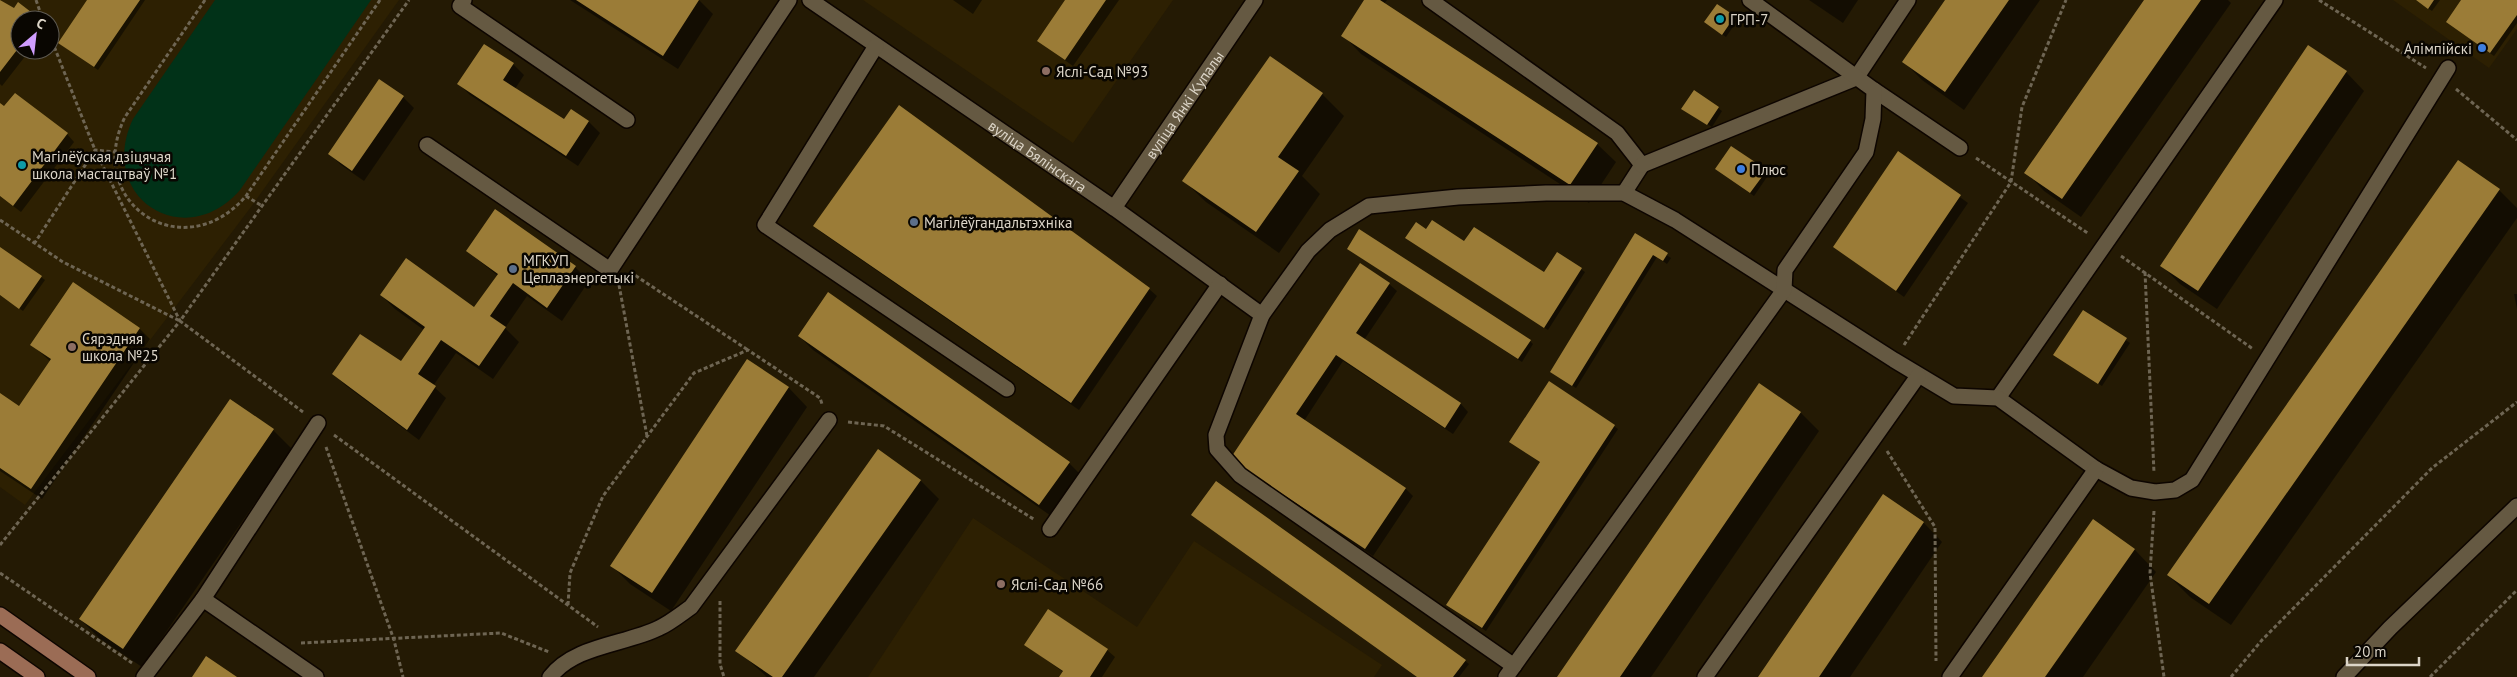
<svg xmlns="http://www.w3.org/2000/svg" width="2517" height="677" font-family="'PT Sans',sans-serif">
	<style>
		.built { fill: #2d2002; fill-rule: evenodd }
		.green { fill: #013218 }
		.shadow { fill: #0007 }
		.building { fill: #9b7c37 }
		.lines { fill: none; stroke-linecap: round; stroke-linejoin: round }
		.minor-casing { stroke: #0d0500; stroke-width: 18 }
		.major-casing { stroke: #0d0500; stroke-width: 18 }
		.path { stroke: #6e6553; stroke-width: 3; stroke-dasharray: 4 2.5; stroke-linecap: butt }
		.minor { stroke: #655942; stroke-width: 15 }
		.major { stroke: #9b6c55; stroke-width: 15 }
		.culture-dot { fill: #0f9aa8; stroke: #090601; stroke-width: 2 }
		.shop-dot { fill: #3f7fe0; stroke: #090601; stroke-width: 2 }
		.education-dot { fill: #8d6e63; stroke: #090601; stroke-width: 2 }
		.service-dot { fill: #5c6f8a; stroke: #090601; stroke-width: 2 }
		.labels { text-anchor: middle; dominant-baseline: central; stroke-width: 5; stroke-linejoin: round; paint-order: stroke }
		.poi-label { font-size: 15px; fill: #dcd5c8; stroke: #090601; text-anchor: start }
		.street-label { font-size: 15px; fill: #dcd5c8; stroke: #090601 }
	</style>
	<rect width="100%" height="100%" fill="#241a04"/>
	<!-- built -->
	<path class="built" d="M0,0H399L251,207L25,505L0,487ZM20,20H50V50H20Z
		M863,0H1173L1073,143Z
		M2393,0H2517V29L2489,68Z
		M973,518L1137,627L1194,541L1382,665L1374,677H868Z"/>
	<!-- green -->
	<path class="green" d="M215,0H371L240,190C184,254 96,197 133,119Z"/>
	<!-- shadow -->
	<path class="shadow" d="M0,0L14,10L18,4L40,20H20V50H30L2,86L0,84Z
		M89,0H145L98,70L63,46Z
		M570,0H699L713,14L678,69Z
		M953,0H982L973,14Z
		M1066,0H1119L1073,66L1038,41Z
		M1366,0H1387L1384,4L1597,144L1616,162L1589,203L1361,54L1343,35Z
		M1809,0H1858L1843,23Z
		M1946,0H2040L1964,110L1922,80L1904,62Z
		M2146,0H2228L2231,3L2081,217L2044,191L2026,172Z
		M2416,0H2440L2432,11Z
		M2463,0H2517V23L2494,56L2451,25Z
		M1734,17L1737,21L1726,37L1709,25Z
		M513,64L524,75L515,89L564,121L571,110L589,122L600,133L578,166L470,95L459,84Z
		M2346,72L2364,91L2217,309L2180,284L2161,265Z
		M1694,91L1722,111L1712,127L1685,110Z
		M1322,94L1344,116L1302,176L1320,194L1279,253L1206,202L1184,181Z
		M403,97L414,108L364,181L341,165L330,154Z
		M0,105L67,134L74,142L21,212L0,196Z
		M1898,152L1968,203L1904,297L1835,247Z
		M2458,161L2499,190L2517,208V218L2231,625L2190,597L2168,575Z
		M1766,171L1769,174L1754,196L1720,172Z
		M496,211L575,267L589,281L562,321L527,296L505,328L519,342L493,379L456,353L433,386L446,398L419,440L345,385L334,374L406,368L424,330L395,309L381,295L475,309L498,276L467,251Z
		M814,226L1149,289L1157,296L1079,410L822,233Z
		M1427,230L1544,274L1558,254L1585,272L1548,330L1410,241Z
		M1636,235L1671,258L1667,264L1657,257L1576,388L1551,372Z
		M0,248L45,280L23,311L0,295Z
		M1348,249L1530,341L1533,344L1522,362Z
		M1389,284L1397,291L1364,340L1461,404L1468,412L1453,434L1343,361L1304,421L1406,489L1413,496L1373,556L1239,466Z
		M2514,294H2517V309Z
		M2083,311L2130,343L2102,386L2058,358Z
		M139,328L150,339L42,499L0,471V394L20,408L51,362L32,345Z
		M799,336L1069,463L1083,477L1054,518L813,350Z
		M748,361L789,388L807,407L671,611L630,584L611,565Z
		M1549,383L1618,429L1486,631L1451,608L1541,463L1510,442Z
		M1759,384L1801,413L1819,431L1651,677H1558Z
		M273,430L292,449L142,667L99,638L80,619Z
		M878,451L921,481L939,499L814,677H767L737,650Z
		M1883,496L1924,523L1942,542L1850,677H1759Z
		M2093,521L2135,550L2156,572L2083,677H1984Z
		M1026,645L1107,650L1115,657L1102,677H1060L1063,672Z
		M1465,661L1469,664L1459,677H1418Z"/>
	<!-- building -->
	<path class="building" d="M0,0L14,8L18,2L40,19L20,20V46L0,72Z
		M87,0H140L94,67L58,43Z
		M576,0H699L663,56Z
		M1065,0H1106L1065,60L1037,41Z
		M1364,0H1380L1598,143L1570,185L1341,36Z
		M1945,0H2009L1945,92L1902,62Z
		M2144,0H2201L2062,199L2024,173Z
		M2416,0H2434L2428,9Z
		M2461,0H2517V15L2490,53L2446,22Z
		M1717,4L1735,16L1722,35L1704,22Z
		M484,44L514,63L503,80L564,119L571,109L589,121L566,156L457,84Z
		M2308,45L2347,71L2198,291L2160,266Z
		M1270,56L1323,93L1278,157L1299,171L1256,232L1182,181Z
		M379,79L404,96L352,171L328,154Z
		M1694,90L1719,107L1707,125L1681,109Z
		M15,93L68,133L13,206L0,196V103L4,106Z
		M899,105L1150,288L1071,403L813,226Z
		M1731,146L1767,170L1750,193L1715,169Z
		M1898,151L1961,195L1896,291L1833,247Z
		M2458,160L2500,189L2209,604L2167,575Z
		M495,209L576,266L547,308L513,283L490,316L506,327L479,366L441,340L418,374L436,386L407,430L332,374L360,334L401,361L425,327L380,295L406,258L474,307L498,274L466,251Z
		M1432,220L1464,241L1474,227L1544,272L1557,252L1582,268L1544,328L1405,238L1416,222L1426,229Z
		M1359,229L1531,340L1518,359L1347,249Z
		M1635,233L1668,253L1663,261L1653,255L1572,386L1550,372Z
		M0,247L42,276L19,309L0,295Z
		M1360,263L1390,283L1356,333L1461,403L1445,428L1336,355L1296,414L1406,488L1365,549L1230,459Z
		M73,282L140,328L31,489L0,468V393L19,406L51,359L30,345Z
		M828,292L1070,462L1039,505L798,336Z
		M2083,310L2127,338L2098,384L2053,355Z
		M747,359L789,387L652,593L610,566Z
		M1549,381L1615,425L1482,628L1446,605L1540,462L1509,442Z
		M1759,383L1801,412L1620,677H1557Z
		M230,399L274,429L123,649L79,619Z
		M878,449L921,480L782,677H773L735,651Z
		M1216,481L1466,660L1453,677H1417L1191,515Z
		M1883,494L1924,522L1819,677H1758Z
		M2093,519L2135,549L2045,677H1982Z
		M1048,609L1108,649L1090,677H1059L1063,671L1024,645Z
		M206,656L237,677H192Z"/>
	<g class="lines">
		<!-- minor casing -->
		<g class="minor-casing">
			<g id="minor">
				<path d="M464,0L460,6L627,120"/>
				<path id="s1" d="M810,0L1114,208L1262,315"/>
				<path d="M1430,0L1617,133L1642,165L1624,193"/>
				<path d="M876,46L765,225L1007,389"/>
				<path d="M1874,90L1960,148"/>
				<path d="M427,145L610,270L789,0"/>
				<path d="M1642,165L1856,78L1908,0"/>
				<path id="s2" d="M1114,208L1255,0"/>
				<path d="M1998,398L2275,0"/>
				<path d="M1050,529L1220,284"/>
				<path d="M203,599L316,677"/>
				<path d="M1514,666L1240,475L1217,449L1216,435L1262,315L1308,251L1330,230L1369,206L1458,197L1546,193H1624L1675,220L1894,360L1954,396L1998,398L2096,469L2131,488L2155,492L2175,490L2192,480L2448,68"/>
				<path d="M144,677L203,599L318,423"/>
				<path d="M550,677C575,645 624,645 659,628C670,623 681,614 691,607L829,420"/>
				<path d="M1506,677L1784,290L1785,270L1866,152L1873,119L1874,90L1750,0"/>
				<path d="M1705,677L1918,376"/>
				<path d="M1950,677L2096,469"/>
				<path d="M2344,677L2390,628L2517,506"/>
			</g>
		</g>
		<!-- major casing -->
		<g class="major-casing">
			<path id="major" d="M0,615L88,677
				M0,651L37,677"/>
		</g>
		<!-- path -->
		<path class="path" d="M36,0L43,20
			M205,0L125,117C83,203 183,269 246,196L380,0
			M2319,0L2426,68
			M2456,89L2517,140
			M1976,158L2089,234
			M246,196L262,206
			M0,220L63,262L180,321
			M34,244L95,150L114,152
			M2121,256L2253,349
			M630,272L748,350
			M2145,272L2154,473
			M619,285L647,436
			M1904,345L2011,182L2022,107L2066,0
			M303,412L180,321L409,0
			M848,422L884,426L1035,520
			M334,435L598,627
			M326,447L394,640L403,677
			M1887,451L1935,527L1936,661
			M2154,511L2150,573L2164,677
			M0,545L180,321L95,150L50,36
			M0,573L132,663
			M720,601V664L724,677
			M568,605L570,573L603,496L694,373L748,350L820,398L822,404
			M301,643L501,633L549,652
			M2231,677L2262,640L2432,468L2517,402
			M2430,677L2517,590"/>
		<!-- minor -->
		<use href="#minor" class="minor"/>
		<!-- major -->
		<use href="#major" class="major"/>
	</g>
	<!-- markers -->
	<g class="culture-dot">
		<circle cx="1720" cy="19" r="5"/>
		<circle cx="22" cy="165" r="5"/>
	</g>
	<g class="shop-dot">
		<circle cx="2482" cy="48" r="5"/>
		<circle cx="1741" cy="169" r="5"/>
	</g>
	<g class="education-dot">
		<circle cx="1046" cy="71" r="5"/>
		<circle cx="72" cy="347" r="5"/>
		<circle cx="1001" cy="584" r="5"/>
	</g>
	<g class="service-dot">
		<circle cx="914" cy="222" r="5"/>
		<circle cx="513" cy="269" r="5"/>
	</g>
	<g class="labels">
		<!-- poi labels -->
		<g class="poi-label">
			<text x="1730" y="19">ГРП-7</text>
			<text x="2472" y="48" text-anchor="end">Алімпійскі</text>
			<text x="1056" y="71">Яслі-Сад №93</text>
			<text x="32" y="156">Магілёўская дзіцячая<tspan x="32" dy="17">школа мастацтваў №1</tspan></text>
			<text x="1751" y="169">Плюс</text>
			<text x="924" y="222">Магілёўгандальтэхніка</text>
			<text x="523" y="260">МГКУП<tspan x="523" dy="17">Цеплаэнергетыкі</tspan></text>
			<text x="82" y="338">Сярэдняя<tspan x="82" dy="17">школа №25</tspan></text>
			<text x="1011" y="584">Яслі-Сад №66</text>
		</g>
		<!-- street labels -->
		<g class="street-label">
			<text stroke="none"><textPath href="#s2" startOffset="125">вуліца Янкі Купалы</textPath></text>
			<text stroke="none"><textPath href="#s1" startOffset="276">вуліца Бялінскага</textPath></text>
		</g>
	</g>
	<!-- north arrow -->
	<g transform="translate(35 35) rotate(28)"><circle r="24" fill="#090601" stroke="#5d5951"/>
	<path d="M0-4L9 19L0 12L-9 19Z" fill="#d09dfe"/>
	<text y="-8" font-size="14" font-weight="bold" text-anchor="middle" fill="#dcd5c8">С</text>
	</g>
	<!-- scale -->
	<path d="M2347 657v8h72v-8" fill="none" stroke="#dcd5c8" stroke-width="2.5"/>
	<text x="2354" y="657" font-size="15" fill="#dcd5c8" stroke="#090601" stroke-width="4" paint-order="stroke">20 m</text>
</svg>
